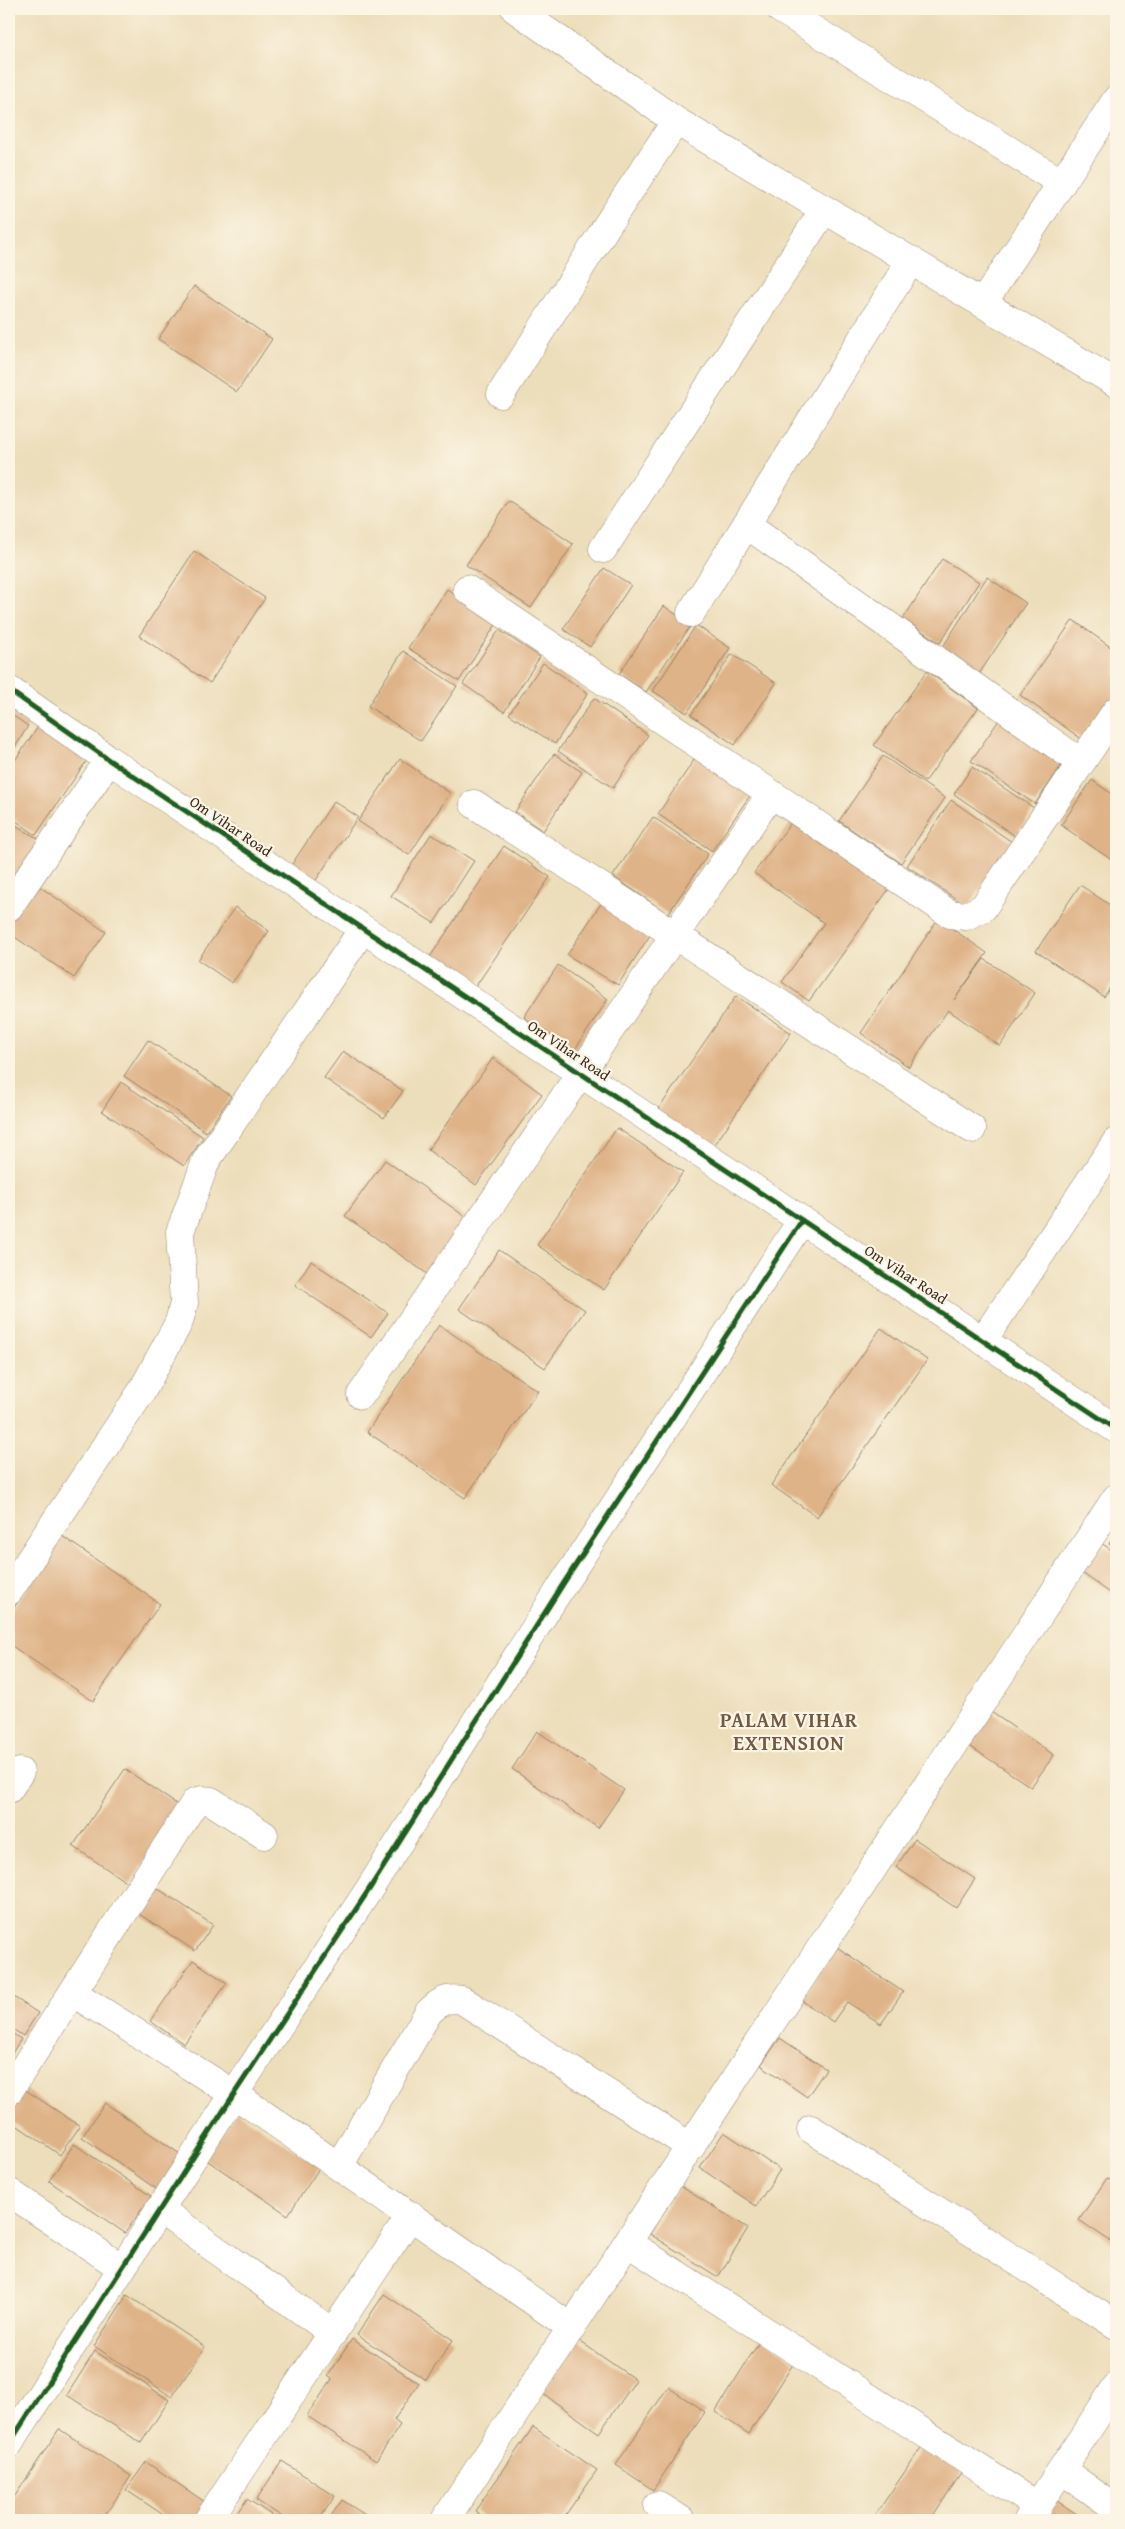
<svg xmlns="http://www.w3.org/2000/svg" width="1125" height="2529" font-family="'Gentium Book Plus',serif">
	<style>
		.building { fill: #dfb388 }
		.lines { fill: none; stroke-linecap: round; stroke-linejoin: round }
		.street-casing { stroke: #94846c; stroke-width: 29 }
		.street { stroke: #fff; stroke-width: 28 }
		.cycleway-casing { stroke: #fcf5e5; stroke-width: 8 }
		.cycleway { stroke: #1b5e20; stroke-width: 5 }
		.labels { text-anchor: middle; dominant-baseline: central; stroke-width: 4.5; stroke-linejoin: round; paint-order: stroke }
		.street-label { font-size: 15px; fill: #3b2a1e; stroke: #fcf5e5 }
		.district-label { font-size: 20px; font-weight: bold; letter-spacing: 1px; fill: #745a43; stroke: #fcf5e5 }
	</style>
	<rect width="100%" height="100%" fill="#fcf5e5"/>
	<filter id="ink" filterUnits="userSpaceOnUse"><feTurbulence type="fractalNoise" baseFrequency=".02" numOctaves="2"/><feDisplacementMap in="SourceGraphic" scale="10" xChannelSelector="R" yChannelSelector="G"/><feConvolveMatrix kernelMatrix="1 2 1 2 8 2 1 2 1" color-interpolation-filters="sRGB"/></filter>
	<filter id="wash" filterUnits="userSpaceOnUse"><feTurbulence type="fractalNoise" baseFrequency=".0096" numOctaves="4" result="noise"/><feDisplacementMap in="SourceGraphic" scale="20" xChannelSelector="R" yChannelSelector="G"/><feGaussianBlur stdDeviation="1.12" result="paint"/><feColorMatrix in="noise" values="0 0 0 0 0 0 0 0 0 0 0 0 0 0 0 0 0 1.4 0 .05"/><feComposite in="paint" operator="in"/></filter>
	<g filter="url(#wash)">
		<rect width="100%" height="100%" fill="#eddebb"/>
		<g id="blocks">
			<!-- building -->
			<path class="building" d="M194,286L272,339L237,392L158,339Z
				M509,501L573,544L531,608L466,565Z
				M194,551L265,598L210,683L139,636Z
				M942,559L979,582L940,643L903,619Z
				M604,568L631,585L590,647L563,629Z
				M987,577L1026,603L979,674L941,650Z
				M447,589L497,623L459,681L408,648Z
				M664,606L691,625L646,692L619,674Z
				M1073,620L1116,651V694L1083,740L1020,695Z
				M696,625L730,648L687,713L653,691Z
				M499,630L540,657L504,712L463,684Z
				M403,651L457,686L421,741L368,706Z
				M732,654L776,683L735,745L691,715Z
				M543,663L588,693L555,744L509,714Z
				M927,671L978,708L925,782L874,745Z
				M594,698L648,735L613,788L558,751Z
				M9,713L28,726L9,757Z
				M999,720L1063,763L1035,804L971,761Z
				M40,724L89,757L36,835L9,816V769Z
				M554,754L582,772L543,831L515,812Z
				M698,754L753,791L712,851L658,814Z
				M883,756L945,798L901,863L839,821Z
				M400,759L450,793L409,855L358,821Z
				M972,767L1034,808L1015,836L954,794Z
				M1092,780L1116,797V863L1061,825Z
				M951,800L1012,842L968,907L907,866Z
				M334,801L358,817L314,883L290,867Z
				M653,817L708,854L668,914L613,876Z
				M793,820L889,889L809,1001L782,982L824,923L754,873Z
				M9,821L40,840L9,889Z
				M431,834L474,861L434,923L391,896Z
				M504,846L550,877L473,990L428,960Z
				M33,882L106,932L74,978L9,933V918Z
				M1080,885L1116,909V978L1104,997L1036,951Z
				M602,902L650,935L618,985L567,955Z
				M235,907L269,931L232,983L198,960Z
				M938,919L987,953L954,1000L984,959L1035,993L1000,1046L948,1010L909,1067L861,1033Z
				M558,965L608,999L574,1051L524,1017Z
				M736,996L791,1033L711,1150L656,1113Z
				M148,1040L231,1096L206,1132L124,1076Z
				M343,1051L403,1091L384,1118L324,1078Z
				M493,1058L542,1094L476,1185L428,1150Z
				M121,1082L203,1137L184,1166L102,1111Z
				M617,1128L683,1172L604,1290L537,1245Z
				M385,1160L473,1222L433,1278L345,1216Z
				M499,1250L585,1310L545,1368L459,1309Z
				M311,1261L388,1313L371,1337L295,1285Z
				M439,1325L538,1391L465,1498L367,1432Z
				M881,1328L927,1360L817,1517L771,1485Z
				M1116,1534V1549L1109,1544Z
				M62,1536L160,1604L93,1701L9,1644V1615Z
				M1101,1543L1116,1553V1597L1082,1573Z
				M988,1710L1054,1755L1031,1787L965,1743Z
				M537,1731L624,1790L598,1828L512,1769Z
				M125,1769L182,1808L129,1884L73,1846Z
				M915,1839L975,1879L956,1908L896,1867Z
				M154,1886L213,1925L195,1951L136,1912Z
				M837,1947L903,1992L881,2024L847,2002L833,2022L801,2000Z
				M193,1960L227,1983L184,2044L150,2021Z
				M9,1994L38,2013L23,2036L9,2027Z
				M9,2031L21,2039L9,2058Z
				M780,2038L826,2069L807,2097L761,2065Z
				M21,2087L80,2126L60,2155L9,2120V2105Z
				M105,2103L183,2156L159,2191L82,2137Z
				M237,2112L320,2167L288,2215L205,2159Z
				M724,2132L780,2170L756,2206L700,2168Z
				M74,2144L151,2196L125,2233L49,2181Z
				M1107,2178L1116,2184V2245L1079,2220Z
				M680,2186L748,2228L718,2277L650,2234Z
				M384,2294L453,2340L426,2380L357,2335Z
				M127,2295L205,2347L172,2397L94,2346Z
				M352,2339L419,2383L394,2420L400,2425L376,2461L307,2416L332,2379L328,2376Z
				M761,2339L795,2361L749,2434L715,2412Z
				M578,2340L636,2380L599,2433L542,2393Z
				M95,2351L169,2400L141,2443L67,2395Z
				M668,2387L705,2412L653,2490L616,2465Z
				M533,2427L597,2470L562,2520H488L475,2511Z
				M59,2429L131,2476L102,2520H9V2505Z
				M927,2439L966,2466L930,2520H879L874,2517Z
				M282,2461L335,2496L319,2520H287L256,2500Z
				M146,2462L214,2508L205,2520H171L126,2490Z
				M247,2499L279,2520H232Z
				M1054,2499L1086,2520H1040Z
				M342,2500L373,2520H328Z"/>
		</g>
	</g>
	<g filter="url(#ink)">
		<use href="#blocks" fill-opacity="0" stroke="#94846c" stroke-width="1"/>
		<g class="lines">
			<!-- street casing -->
			<g class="street-casing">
				<path id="street" d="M515,9L676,121L1116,383
					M780,9L1062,183
					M983,303L1116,100
					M501,394L611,219L676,121
					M746,524L1080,762
					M603,549L824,210
					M467,589L950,914L966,916L983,908L1116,711
					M691,613L911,260
					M9,690L109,760L1116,1429
					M474,804L972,1129
					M9,907L109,760
					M983,1340L1116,1142
					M361,1395L771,794
					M9,1591L142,1391L179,1322L184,1303L180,1232L206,1161L363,929
					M9,1789L20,1772
					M73,1993L234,2094L572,2328
					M9,2091L195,1802L202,1800L211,1801L264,1835
					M811,2129L1116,2325
					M339,2166L428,2013C439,2002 446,1997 462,2000L691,2147
					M9,2192L122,2268
					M159,2209L333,2333
					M628,2243L1038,2506
					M9,2444L234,2094L370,1888L565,1581L802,1220
					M1062,2470L1116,2509
					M658,2505L681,2520
					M208,2520L411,2215
					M445,2520L1116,1498
					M1028,2520L1116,2387"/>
			</g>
			<!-- street -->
			<use href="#street" class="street"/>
			<!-- cycleway casing -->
			<g class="cycleway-casing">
				<path id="cycleway" d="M9,690L109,760L1116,1429
					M9,2444L234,2094L370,1888L565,1581L802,1220"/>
			</g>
			<!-- cycleway -->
			<use href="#cycleway" class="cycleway"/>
		</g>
	</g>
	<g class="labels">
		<!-- street labels -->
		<g class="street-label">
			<text transform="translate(231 826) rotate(34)">Om Vihar Road</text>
			<text transform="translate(569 1050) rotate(34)">Om Vihar Road</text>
			<text transform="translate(906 1274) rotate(33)">Om Vihar Road</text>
		</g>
		<!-- district labels -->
		<g class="district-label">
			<text x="789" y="1719">PALAM VIHAR<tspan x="789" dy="23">EXTENSION</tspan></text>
		</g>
	</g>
	<!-- margin -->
	<rect width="1125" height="2529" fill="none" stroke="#fcf5e5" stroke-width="30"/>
</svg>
